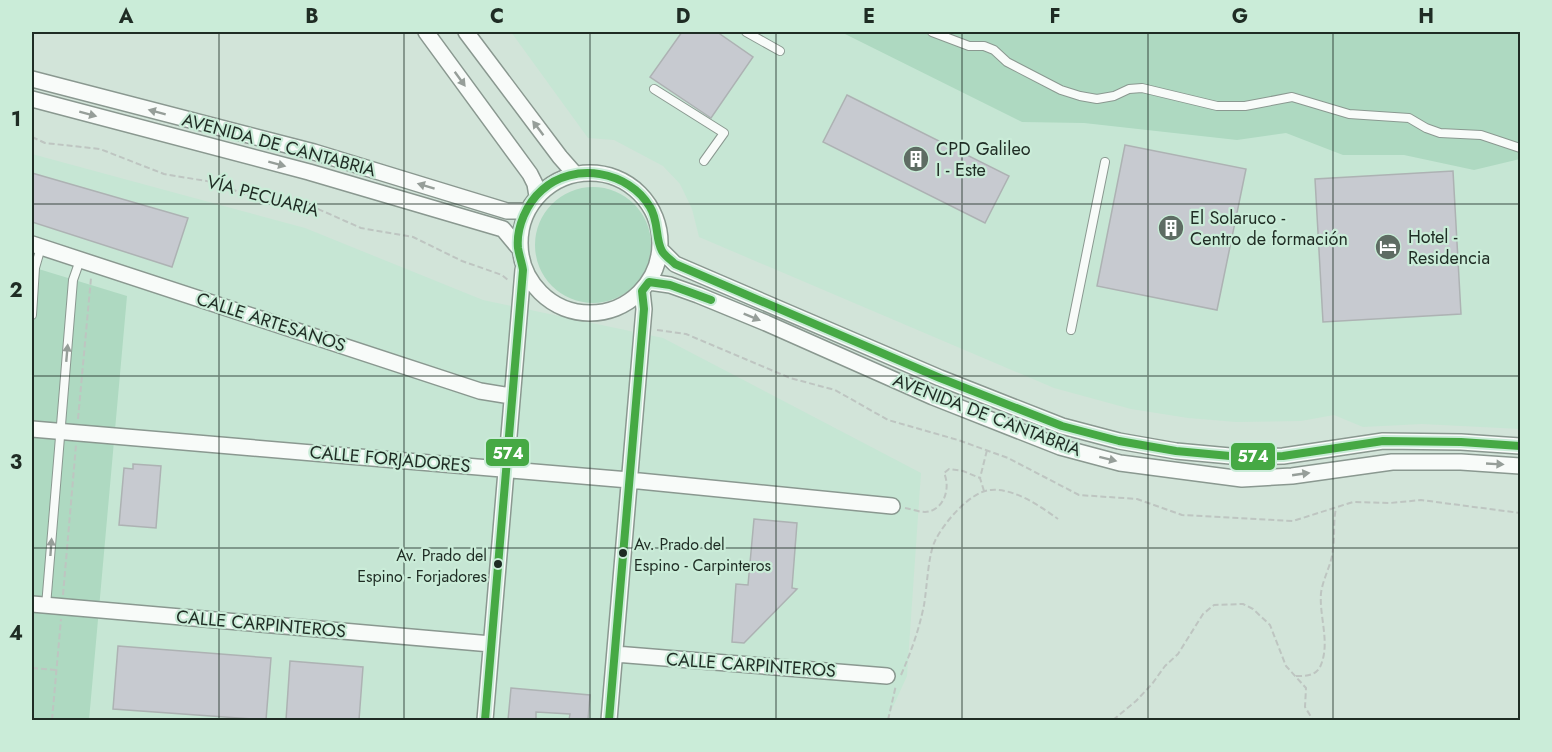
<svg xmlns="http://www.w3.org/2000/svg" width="1552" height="752" font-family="Jost,sans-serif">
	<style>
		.built { fill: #c6e6d4 }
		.green { fill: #aed9c1 }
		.building { fill: #c7cad0; stroke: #adb2b3; stroke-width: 1.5 }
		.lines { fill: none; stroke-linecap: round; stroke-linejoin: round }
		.service-casing { stroke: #8a9890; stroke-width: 10 }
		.minor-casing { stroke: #8a9890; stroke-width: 18 }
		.path { stroke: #bec5c1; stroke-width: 2; stroke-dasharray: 6 3; stroke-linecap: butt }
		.service { stroke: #f8fbf9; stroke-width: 8 }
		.minor { stroke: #f8fbf9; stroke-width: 15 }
		.bus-1-casing { stroke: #caecd8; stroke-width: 12 }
		.bus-1 { stroke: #46a944; stroke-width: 8 }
		.oneway { fill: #969e99 }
		.grid { fill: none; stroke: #1f2c24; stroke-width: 1.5; stroke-opacity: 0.55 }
		.bus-dot { fill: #1f2c24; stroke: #caecd8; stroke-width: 2 }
		.labels { text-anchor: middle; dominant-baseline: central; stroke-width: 4.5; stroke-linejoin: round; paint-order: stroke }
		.bus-label { font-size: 16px; fill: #1f2c24; stroke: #caecd8; text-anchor: start }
		.street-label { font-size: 18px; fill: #1f2c24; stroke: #caecd8 }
		.poi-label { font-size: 18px; fill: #1f2c24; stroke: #caecd8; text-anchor: start }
		.line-badge { stroke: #caecd8; stroke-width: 2 }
		.badge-label { font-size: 16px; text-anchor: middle; font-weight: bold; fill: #fff }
		.neatline { fill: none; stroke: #1f2c24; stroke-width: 2 }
		.grid-label { font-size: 20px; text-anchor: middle; font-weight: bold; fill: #1f2c24 }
	</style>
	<rect width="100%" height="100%" fill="#d2e4d9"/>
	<!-- built -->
	<path class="built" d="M511,32H1520V429L1422,424L1363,427L1334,415L1301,421L1236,422L1188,418L1131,409L1054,388L699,237L692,209L680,184L663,166L614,140L588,138Z
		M32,154L305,228L483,300L663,338L921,473L907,676L887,720H32Z"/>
	<!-- green -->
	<path class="green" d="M841,32H1520V159L1474,170L1404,155H1343L1286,133L1237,140L1084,123L1022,122Z
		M535 245a58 58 0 1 1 116 0a58 58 0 1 1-116 0Z
		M32,267L127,296L89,720H32Z"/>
	<!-- building -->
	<path class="building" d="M682,32H717L753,57L711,118L650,77Z
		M847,95L1009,176L985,223L823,142Z
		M1125,145L1246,169L1217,310L1097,286Z
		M1453,171L1461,314L1323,322L1315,179Z
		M32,173L188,218L172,267L32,222Z
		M133,464L161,466L156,528L119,525L124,468L133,469Z
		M754,519L797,523L792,588L797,589L744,643L732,642L736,584L748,585Z
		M118,646L271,658L266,720L113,709Z
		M290,661L363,667L359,720H286Z
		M511,688L590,695L588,720H569L570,714L536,712V720H508Z"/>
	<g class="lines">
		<!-- service casing -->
		<g class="service-casing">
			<path id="service" d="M746,32L780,51
				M932,32L969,46H984L994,50L1007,62L1061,90L1080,96L1097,99L1114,96L1129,89L1142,88L1217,106H1245L1292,97L1349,114L1409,118L1426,128L1440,133L1481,135L1520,148
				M654,89L724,133L704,161
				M32,315L35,268L41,247
				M1071,330L1105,162
				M46,606L73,280L80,260"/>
		</g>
		<!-- minor casing -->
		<g class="minor-casing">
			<path id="minor" d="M426,32L530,174L535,184L537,196
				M466,32L560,157L575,174
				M32,79L314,152L507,211H526
				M32,99L309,172L503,229L518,247
				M520 243a70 70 0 1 1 140 0a70 70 0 1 1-140 0Z
				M32,244L480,391L511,396
				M660,249L675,264L940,378L1062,426L1119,441L1176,451L1241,457L1283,456L1383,441L1461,442L1520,446
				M649,282L670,285L698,295L766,323L933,397L1060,447L1120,463L1242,479L1292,476L1392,462H1461L1520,466
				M32,429L629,480L892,506
				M32,604L491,644
				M615,654L887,676
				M485,720L523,270
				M609,720L644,309L642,291"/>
		</g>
		<!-- path -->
		<path class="path" d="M32,137L45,143L100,149L164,174L212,182L258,199L309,205L361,228L413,237L462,261L502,275L509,281
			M657,330L686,334L790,378L835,390L888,420L958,440L1008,458L1079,495L1137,499L1182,515L1293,521L1353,502L1390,503L1421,500L1520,513
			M78,419L91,278
			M984,491L980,478L987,450
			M905,508C911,509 919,512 925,512C944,511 951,488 944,473L949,469L963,471L980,478
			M63,595L76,445
			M32,668L56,670
			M901,675C911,652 919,630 924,605C927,588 928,555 935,541C943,524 970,491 991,490C1014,488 1040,506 1058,519
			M1296,676C1306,676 1315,676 1320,667C1331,644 1319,617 1321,593C1323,578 1332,564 1333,549C1335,535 1333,522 1336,508
			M52,720L61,619
			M888,720L896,685
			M1113,720L1136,701L1152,684L1165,666L1178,654L1203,614L1214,605L1243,604L1253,609L1270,625L1286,666L1306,688L1305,707L1313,720"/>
		<!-- service -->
		<use href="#service" class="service"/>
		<!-- minor -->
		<use href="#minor" class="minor"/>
		<!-- bus-1 casing -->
		<g class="bus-1-casing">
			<path id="bus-1" d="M485,720L523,270C522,263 519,255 518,248C516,227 527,203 542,190C574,161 629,171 650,207C659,221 655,239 662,251C665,256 671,260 675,264L940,378L1062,426L1119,441L1176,451L1241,457L1283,456L1383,441L1461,442L1520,446
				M609,720L644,309L642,291L649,282L670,285L711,300"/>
		</g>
		<!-- bus-1 -->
		<use href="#bus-1" class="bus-1"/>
	</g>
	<!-- one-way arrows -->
	<defs><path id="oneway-solid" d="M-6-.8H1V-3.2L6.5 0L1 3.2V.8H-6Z" transform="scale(1.5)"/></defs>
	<g class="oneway">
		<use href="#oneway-solid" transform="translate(460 79) rotate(54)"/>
		<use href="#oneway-solid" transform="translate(157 112) rotate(-165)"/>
		<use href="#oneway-solid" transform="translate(88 114) rotate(15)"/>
		<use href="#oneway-solid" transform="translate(538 128) rotate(-127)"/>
		<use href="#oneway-solid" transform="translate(277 164) rotate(15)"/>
		<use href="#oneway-solid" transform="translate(426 186) rotate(-163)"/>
		<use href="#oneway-solid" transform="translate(752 317) rotate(22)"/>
		<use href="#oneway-solid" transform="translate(67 353) rotate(-85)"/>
		<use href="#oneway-solid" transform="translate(1108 459) rotate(14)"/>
		<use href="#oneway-solid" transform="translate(1495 464) rotate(3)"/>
		<use href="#oneway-solid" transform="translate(1301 474) rotate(-8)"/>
		<use href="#oneway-solid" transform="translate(51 547) rotate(-86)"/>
	</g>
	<!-- grid -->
	<path class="grid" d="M219,32V720M404,32V720M590,32V720M776,32V720M962,32V720M1148,32V720M1333,32V720M32,204H1520M32,376H1520M32,548H1520"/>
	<!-- icons -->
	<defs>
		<g id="building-disc" transform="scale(1.35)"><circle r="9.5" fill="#5e6c63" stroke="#caecd8"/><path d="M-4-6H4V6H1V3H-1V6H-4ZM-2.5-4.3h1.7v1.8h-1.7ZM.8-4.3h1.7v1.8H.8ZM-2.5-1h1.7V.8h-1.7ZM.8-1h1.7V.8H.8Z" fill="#fff"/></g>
		<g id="hotel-disc" transform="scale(1.35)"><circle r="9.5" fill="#5e6c63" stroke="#caecd8"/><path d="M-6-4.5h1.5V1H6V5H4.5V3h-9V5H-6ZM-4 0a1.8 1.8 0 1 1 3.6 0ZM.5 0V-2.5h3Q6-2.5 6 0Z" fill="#fff"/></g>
	</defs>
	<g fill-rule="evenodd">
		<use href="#building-disc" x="916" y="159"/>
		<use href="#building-disc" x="1171" y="228"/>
		<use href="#hotel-disc" x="1388" y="247"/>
	</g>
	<!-- markers -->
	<g class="bus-dot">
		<circle cx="623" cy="553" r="5"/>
		<circle cx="498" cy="564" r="5"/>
	</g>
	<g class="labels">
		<!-- bus labels -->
		<g class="bus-label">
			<text x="634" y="544">Av. Prado del<tspan x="634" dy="21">Espino - Carpinteros</tspan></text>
			<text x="487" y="555" text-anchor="end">Av. Prado del<tspan x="487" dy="21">Espino - Forjadores</tspan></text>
		</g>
		<!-- street labels -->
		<g class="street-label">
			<text transform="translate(279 145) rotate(15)">AVENIDA DE CANTABRIA</text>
			<text transform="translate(263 196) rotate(15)">VÍA PECUARIA</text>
			<text transform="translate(271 322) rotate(18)">CALLE ARTESANOS</text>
			<text transform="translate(987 415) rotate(21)">AVENIDA DE CANTABRIA</text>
			<text transform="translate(390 459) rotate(5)">CALLE FORJADORES</text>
			<text transform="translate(261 624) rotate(5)">CALLE CARPINTEROS</text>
			<text transform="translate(751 665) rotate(4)">CALLE CARPINTEROS</text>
		</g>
		<!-- poi labels -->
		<g class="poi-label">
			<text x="936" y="149">CPD Galileo<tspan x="936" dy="21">I - Este</tspan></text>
			<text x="1190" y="218">El Solaruco -<tspan x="1190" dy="21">Centro de formación</tspan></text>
			<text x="1408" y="237">Hotel -<tspan x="1408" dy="21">Residencia</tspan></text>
		</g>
	</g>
	<g class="line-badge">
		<rect x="485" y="438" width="45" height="29" rx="6" fill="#46a944"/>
		<rect x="1230" y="442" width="46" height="29" rx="6" fill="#46a944"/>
	</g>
	<g class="badge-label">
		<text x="508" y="459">574</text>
		<text x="1253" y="462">574</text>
	</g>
	<!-- border -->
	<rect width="1552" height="752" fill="none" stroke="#caecd8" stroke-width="66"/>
	<rect x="33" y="33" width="1486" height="686" class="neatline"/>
	<g class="grid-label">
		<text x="126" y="23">A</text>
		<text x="312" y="23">B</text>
		<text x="497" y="23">C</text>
		<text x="683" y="23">D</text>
		<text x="869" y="23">E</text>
		<text x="1055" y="23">F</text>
		<text x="1240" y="23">G</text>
		<text x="1426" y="23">H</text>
		<text x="16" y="126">1</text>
		<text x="16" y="297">2</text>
		<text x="16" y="469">3</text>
		<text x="16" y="640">4</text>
	</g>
</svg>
